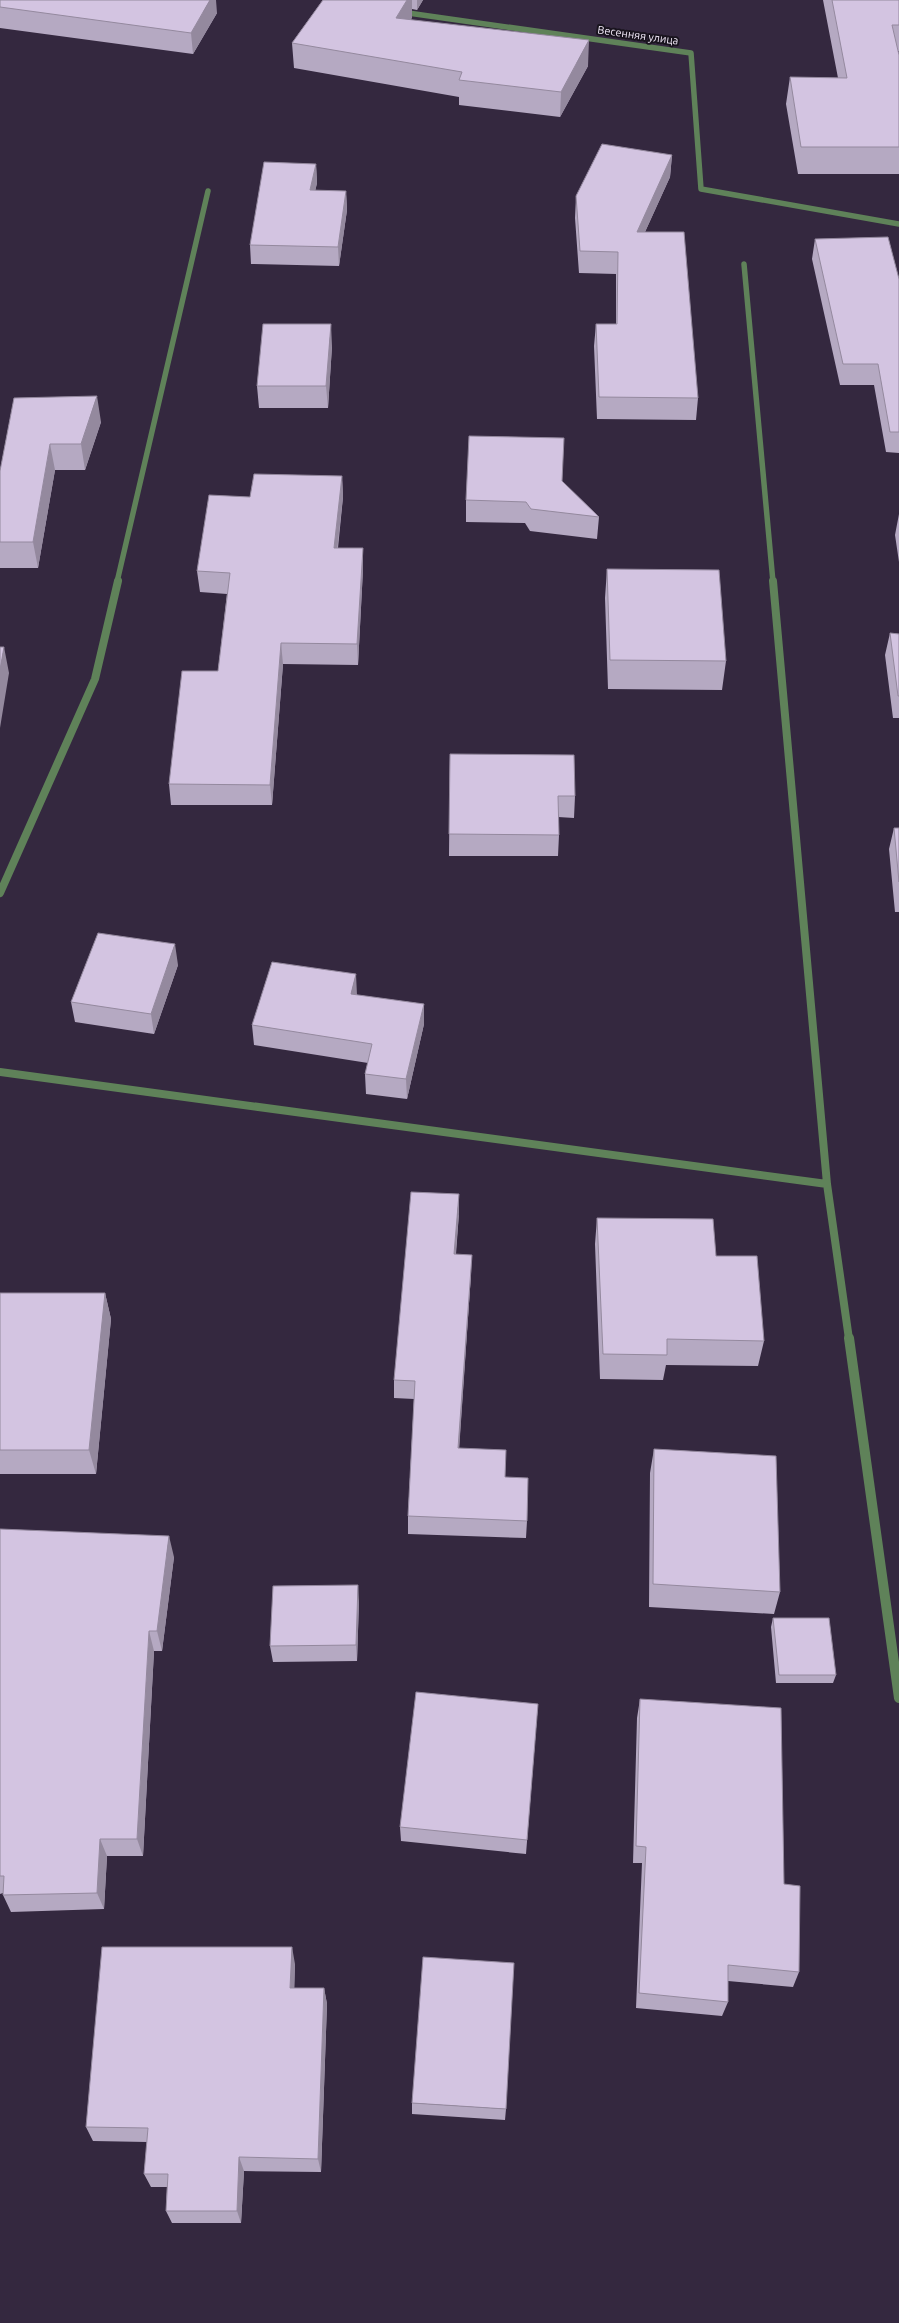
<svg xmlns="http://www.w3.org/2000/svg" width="899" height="2323" font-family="Ubuntu,sans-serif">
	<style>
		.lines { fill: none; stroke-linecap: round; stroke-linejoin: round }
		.lane-far2 { stroke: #5f8259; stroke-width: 5.5 }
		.lane-far1 { stroke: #5f8259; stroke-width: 8 }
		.lane { stroke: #5f8259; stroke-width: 10 }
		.street { stroke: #5f8259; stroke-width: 5.5 }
		.wall { fill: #b5a9c2 }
		.shaded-wall { fill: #94899e }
		.building { fill: #d3c4e1; stroke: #94899e }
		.labels { text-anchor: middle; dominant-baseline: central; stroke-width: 4; stroke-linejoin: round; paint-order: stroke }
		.far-street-label { font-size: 11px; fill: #f3ebfa; stroke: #19141e }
	</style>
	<rect width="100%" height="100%" fill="#34283f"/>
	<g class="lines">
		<!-- lane-far2 -->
		<path class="lane-far2" d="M744,264L773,582
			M117,582L208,191"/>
		<!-- lane-far1 -->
		<path class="lane-far1" d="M773,581L827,1184L849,1339
			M0,893L95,679L118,581
			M0,1072L827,1184"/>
		<!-- lane -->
		<path class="lane" d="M849,1338L899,1698"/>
		<!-- street -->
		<path class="street" d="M401,12L691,53L701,189L899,224"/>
	</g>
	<!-- wall -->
	<path class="wall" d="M0,0L217,13L193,54L0,28Z
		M323,0H423L417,10L412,9V17L411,20L588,66L560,117L459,105V97L294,68L292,43Z
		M823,0H899V51H898L899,55V174H798L786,104L790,77L838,78Z
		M672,155L670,177L645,232L698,398L696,420L597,419L594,346L596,324H616V274L579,273L575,218L576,196Z
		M316,164L317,183L315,191H346L347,210L339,266L251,264L250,245Z
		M815,239L899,279V453L886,452L874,385H840L812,259Z
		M332,346L328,408H259L257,386Z
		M14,398L101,422L85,470H55L38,568H0V471Z
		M342,476L343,497L338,548H363V569L358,665L283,664L272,805H171L169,784L218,671L227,594L200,592L197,571L250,497Z
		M562,481L599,517L597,539L530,531L525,523L466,522V500Z
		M899,514V562L895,535Z
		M607,569L726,661L722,690L608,689L605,598Z
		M890,633L899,634V718H893L885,655Z
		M450,754L575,796L574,818L558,817L559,835L558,856H449Z
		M894,828H899V912H895L889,849Z
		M178,965L154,1034L75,1022L71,1002Z
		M357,995L424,1004V1024L407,1099L366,1094L365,1074L368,1063L254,1045L252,1025Z
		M459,1213L456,1254L471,1274L459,1448L505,1477L527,1521L526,1538L408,1534V1516L414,1399L394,1398V1380Z
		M597,1218L716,1256L764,1341L758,1366L666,1365L663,1380L600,1379L595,1244Z
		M0,1293H105L111,1319L96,1474H0Z
		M654,1449L780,1592L774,1614L649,1607L650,1473Z
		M0,1529L174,1557L162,1651H154L143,1856H107L104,1909L11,1912L3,1895V1893L0,1894Z
		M359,1601L357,1661L273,1662L270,1646Z
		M773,1618L836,1675L833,1683H776L771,1627Z
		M640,1699L784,1884L799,1972L793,1987L728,1981V2002L722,2016L636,2008L642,1863H633L637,1718Z
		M538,1704L526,1854L401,1841L400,1827Z
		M295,1964L294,1988H324L327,2004L321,2172L244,2171L241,2223H172L166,2211L167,2187H151L144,2174L147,2142L93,2141L86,2127Z
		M412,2103L506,2109L505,2120L412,2114Z"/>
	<!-- shaded-wall -->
	<path class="shaded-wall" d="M210,0H216L217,13L193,54L191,33Z
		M407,0H412V17L397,43L396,18Z
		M417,0H423L417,10Z
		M589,40L588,66L560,117L561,92Z
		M672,155L670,177L635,254L637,232Z
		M316,164L317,183L311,210L310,190Z
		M346,191L347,210L339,266L338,247Z
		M331,324L332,346L328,408L326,386Z
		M97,396L101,422L85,470L81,444Z
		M50,444L55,470L38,568L33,542Z
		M342,476L343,497L335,569L334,548Z
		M363,548V569L358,665L357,644Z
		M281,643L283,664L272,805L270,785Z
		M4,647L9,673L0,728V670Z
		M175,944L178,965L154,1034L151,1014Z
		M356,974L357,995L352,1015L351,994Z
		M424,1004V1024L407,1099L406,1079Z
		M459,1194V1213L454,1273V1254Z
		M472,1255L471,1274L458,1466V1448Z
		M105,1293L111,1319L96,1474L89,1450Z
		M169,1536L174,1557L162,1651L157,1631Z
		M358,1585L359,1601L357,1661L356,1645Z
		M149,1631L154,1651L143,1856L137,1839Z
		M100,1839L107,1856L104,1909L97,1893Z
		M292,1947L295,1964L294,2004L290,1988Z
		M324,1988L327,2004L321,2172L318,2159Z
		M239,2157L244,2171L241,2223L237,2211Z"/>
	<!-- building -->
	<path class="building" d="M0,0H210L191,33L0,7Z
		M323,0H407L396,18L589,40L561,92L459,80L462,72L292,43Z
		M832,0H899V25H892L899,55V147H801L790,77L847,78Z
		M602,144L672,155L637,232H684L698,398L599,397L596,324H617L618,252L580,251L576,196Z
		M264,162L316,164L310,190L346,191L338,247L250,245Z
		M888,237L899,279V432H890L878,364H843L815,239Z
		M263,324H331L326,386H257Z
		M97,396L81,444H50L33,542H0V471L14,398Z
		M469,436L564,438L562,481L599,517L531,509L526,502L466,500Z
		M254,474L342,476L334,548H363L357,644L281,643L270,785L169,784L182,671H218L230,573L197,571L209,495L250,497Z
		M607,569L719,570L726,661L610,660Z
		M890,633L899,634V696H898Z
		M0,647H4L0,670Z
		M450,754L574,755L575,796H558L559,835L449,834Z
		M894,828H899V882Z
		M98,933L175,944L151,1014L71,1002Z
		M272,962L356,974L351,994L424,1004L406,1079L365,1074L372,1044L252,1025Z
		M411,1192L459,1194L454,1254L472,1255L458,1448L506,1450L505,1477L528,1478L527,1521L408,1516L415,1381L394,1380Z
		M597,1218L713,1219L716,1256H757L764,1341L667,1339V1355L603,1354Z
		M0,1293H105L89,1450H0Z
		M654,1449L776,1456L780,1592L653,1584Z
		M0,1529L169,1536L157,1631H149L137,1839H100L97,1893L3,1895L4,1876H0Z
		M358,1585L356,1645L270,1646L273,1586Z
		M773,1618H829L836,1675H779Z
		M416,1692L538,1704L527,1840L400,1827Z
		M640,1699L781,1708L784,1884L800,1886L799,1972L728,1965V2002L639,1993L646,1847L636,1846Z
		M102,1947H292L290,1988H324L318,2159L239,2157L237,2211H166L168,2174H144L148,2128L86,2127Z
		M423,1957L514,1963L506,2109L412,2103Z"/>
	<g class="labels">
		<!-- far-street labels -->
		<g class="far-street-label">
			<text transform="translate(638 35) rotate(8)">Весенняя улица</text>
		</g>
	</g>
</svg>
